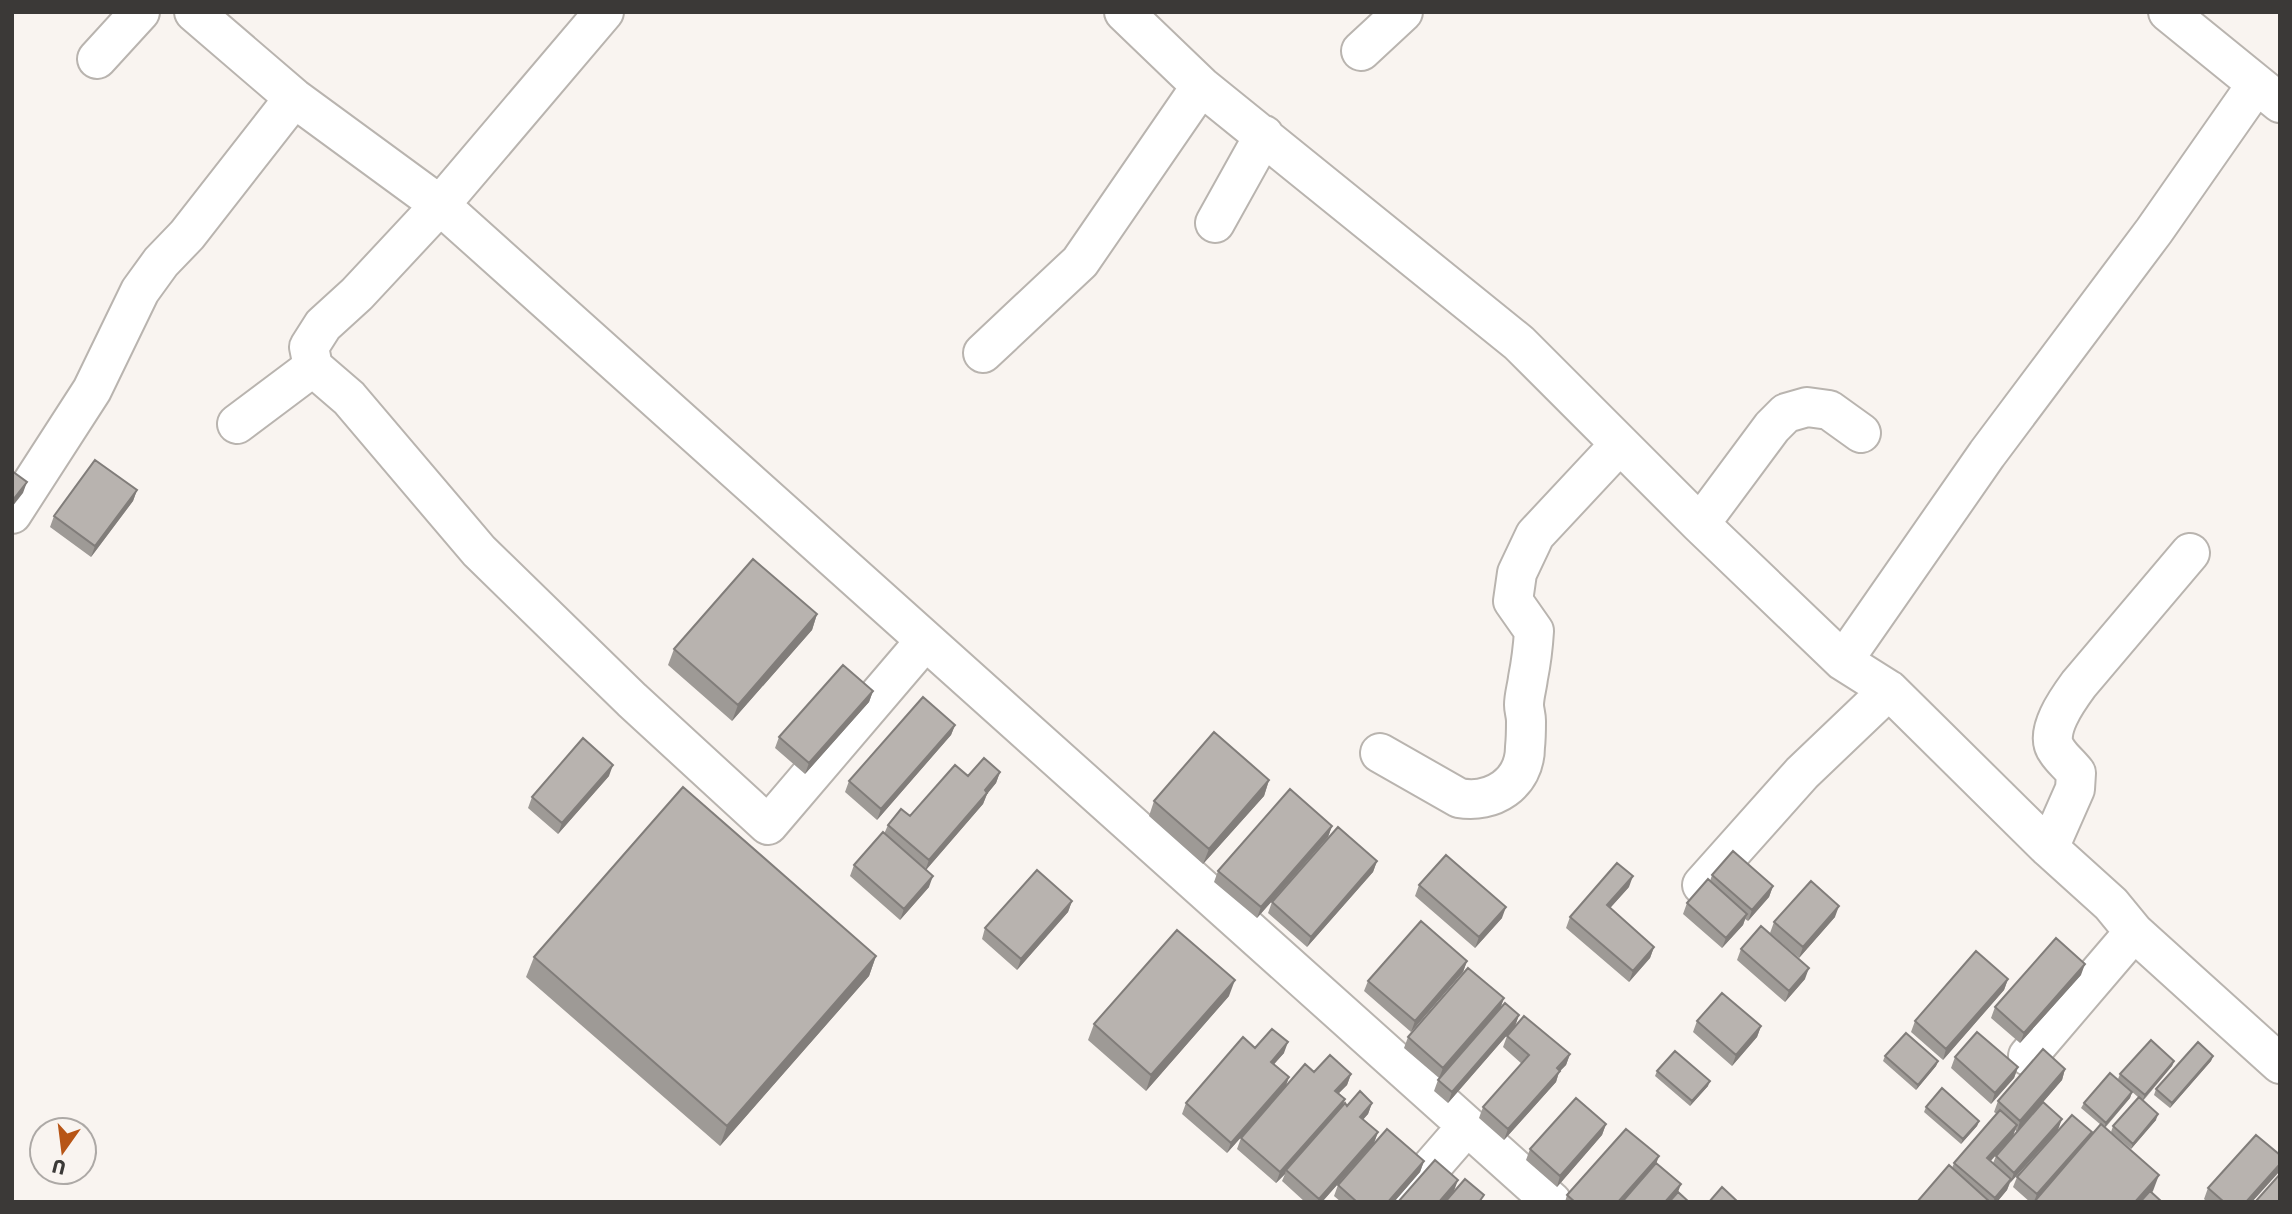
<svg xmlns="http://www.w3.org/2000/svg" width="2292" height="1214" font-family="Jost,sans-serif">
	<style>
		.lines { fill: none; stroke-linecap: round; stroke-linejoin: round }
		.minor-casing { stroke: #b9b4af; stroke-width: 42 }
		.minor { stroke: #fff; stroke-width: 38 }
		.wall { fill: #9e9a96 }
		.shaded-wall { fill: #817d7a }
		.building { fill: #b8b3af; stroke: #817d7a; stroke-width: 2 }
	</style>
	<rect width="100%" height="100%" fill="#f9f4f0"/>
	<g class="lines">
		<!-- minor casing -->
		<g class="minor-casing">
			<path id="minor" d="M194,12L294,98L440,205L1552,1202
				M604,12L440,205L357,294L323,325L309,347L313,367L349,398L479,551L632,700L768,825L925,641
				M1124,12L1201,86L1519,343L1700,524L1843,661L1889,690L2049,848L2111,904L2134,932L2280,1064
				M2168,12L2280,103
				M1361,51L1403,12
				M97,59L140,12
				M1215,223L1264,135
				M983,353L1080,262L1201,86
				M237,424L313,367
				M12,514L92,390L140,291L161,262L187,235L294,98
				M1700,524L1772,427L1786,413L1807,407L1829,410L1861,433
				M1843,661L1987,454L2154,231L2256,85
				M1380,753L1459,798C1492,804 1525,784 1525,747C1526,738 1526,729 1526,721C1526,715 1524,710 1524,705C1524,696 1527,687 1528,678C1531,663 1533,647 1534,631L1513,601L1517,573L1535,535L1620,444
				M2049,848L2075,789L2076,773C2070,765 2062,759 2057,751C2043,733 2068,699 2079,684L2190,553
				M1702,885L1802,773L1889,690
				M2028,1056L2134,932
				M1401,1202L1467,1126"/>
		</g>
		<!-- minor -->
		<use href="#minor" class="minor"/>
	</g>
	<!-- wall -->
	<path class="wall" d="M137,490L133,501L91,557L50,527L54,516Z
		M817,614L812,630L732,721L668,665L674,649Z
		M873,691L869,702L805,774L775,748L779,737Z
		M955,725L951,735L877,820L845,792L849,781Z
		M1000,772L996,783L987,794L983,804L926,870L929,887L900,920L850,876L854,865L884,834L888,825L910,816L968,776Z
		M609,776L558,834L528,808L532,797Z
		M1269,780L1264,796L1203,864L1149,816L1154,801Z
		M1332,826L1328,837L1257,918L1214,882L1218,871Z
		M1377,861L1373,872L1307,947L1268,913L1272,902Z
		M1712,875L1773,886L1769,897L1748,921L1745,919L1743,925L1722,948L1683,914L1687,903L1710,881Z
		M1419,885L1502,918L1475,948L1415,896Z
		M1629,887L1610,908L1654,947L1650,958L1629,982L1566,928L1570,917Z
		M1072,901L1068,912L1017,970L982,939L985,928Z
		M1835,917L1799,958L1770,933L1774,922Z
		M1741,949L1805,979L1785,1002L1737,960Z
		M876,956L869,976L720,1146L526,977L534,957Z
		M1467,961L1463,972L1411,1032L1364,991L1368,981Z
		M2081,975L2020,1043L1991,1018L1995,1007Z
		M2008,979L2004,990L1943,1060L1911,1032L1915,1021Z
		M1229,996L1146,1091L1088,1040L1094,1024Z
		M1504,998L1500,1009L1439,1078L1404,1048L1408,1037Z
		M1519,1015L1515,1026L1448,1103L1434,1091L1438,1080Z
		M1697,1021L1761,1026L1757,1037L1732,1066L1693,1032Z
		M1507,1036L1570,1054L1566,1065L1559,1072L1556,1082L1504,1140L1479,1118L1483,1107L1522,1064L1503,1047Z
		M1255,1048L1284,1053L1274,1064L1289,1077L1285,1088L1227,1153L1182,1114L1186,1103Z
		M1885,1056L1938,1061L1936,1066L1916,1090L1883,1061Z
		M2213,1056L2211,1061L2170,1108L2154,1095L2156,1089Z
		M1955,1057L2018,1067L2014,1078L1991,1104L1951,1068Z
		M2174,1061L2172,1066L2143,1101L2156,1120L2131,1149L2111,1132L2113,1126L2139,1098L2118,1079L2120,1074Z
		M2065,1069L2062,1080L2017,1132L2015,1130L2013,1136L1991,1161L1993,1163L1996,1156L2058,1130L2010,1183L2007,1190L1997,1202H1917L1952,1168L1954,1163L1997,1114L1994,1112L1998,1101Z
		M1657,1071L1708,1086L1690,1106L1655,1076Z
		M1314,1072L1351,1074L1347,1085L1339,1093L1345,1099L1342,1107L1372,1103L1368,1114L1363,1119L1378,1132L1374,1143L1322,1202H1305L1282,1181L1285,1174L1276,1183L1237,1149L1241,1138Z
		M2132,1092L2130,1098L2105,1128L2153,1191L2151,1192L2162,1202H2030L2013,1187L2017,1177L2090,1138L2101,1125L2081,1108L2084,1103Z
		M1926,1107L1979,1121L1977,1126L1961,1144L1924,1112Z
		M1606,1124L1602,1135L1557,1187L1526,1160L1530,1149Z
		M1424,1161L1420,1172L1394,1202H1341L1334,1196L1338,1185Z
		M1656,1163L1677,1193L1689,1202H1565L1567,1195Z
		M2208,1188L2252,1202H2207L2204,1199Z"/>
	<!-- shaded-wall -->
	<path class="shaded-wall" d="M27,482L23,493L12,507V501Z
		M137,490L133,501L91,557L95,546Z
		M817,614L812,630L732,721L738,705Z
		M873,691L869,702L805,774L809,763Z
		M955,725L951,735L877,820L881,809Z
		M613,765L609,776L558,834L562,823Z
		M1000,772L996,783L987,794L983,804L925,871L929,860Z
		M1269,780L1264,796L1203,864L1209,849Z
		M1332,826L1328,837L1257,918L1261,907Z
		M1377,861L1373,872L1307,947L1311,937Z
		M933,876L929,887L900,920L904,909Z
		M1633,876L1629,887L1603,916L1607,905Z
		M1773,886L1769,897L1748,921L1752,910Z
		M1072,901L1068,912L1017,970L1021,959Z
		M1839,906L1835,917L1799,958L1803,947Z
		M1506,907L1502,918L1475,948L1479,937Z
		M1747,914L1743,925L1722,948L1726,938Z
		M1654,947L1650,958L1629,982L1633,971Z
		M876,956L869,976L720,1146L727,1126Z
		M1467,961L1463,972L1411,1032L1415,1021Z
		M2085,964L2081,975L2020,1043L2024,1033Z
		M1809,968L1805,979L1785,1002L1789,991Z
		M2008,979L2004,990L1943,1060L1946,1049Z
		M1235,980L1229,996L1146,1091L1151,1075Z
		M1504,998L1500,1009L1439,1078L1443,1068Z
		M1519,1015L1515,1026L1448,1103L1452,1092Z
		M1761,1026L1757,1037L1732,1066L1736,1055Z
		M1288,1042L1284,1053L1267,1072L1271,1062Z
		M1570,1054L1566,1065L1559,1072L1556,1082L1504,1140L1508,1129Z
		M2213,1056L2211,1061L2170,1108L2172,1103Z
		M1938,1061L1936,1066L1916,1090L1918,1085Z
		M2174,1061L2172,1066L2142,1101L2145,1095Z
		M2018,1067L2014,1078L1991,1104L1995,1093Z
		M2065,1069L2062,1080L2017,1132L2020,1121Z
		M1351,1074L1347,1085L1331,1101L1335,1091Z
		M1289,1077L1285,1088L1227,1153L1231,1143Z
		M1710,1081L1708,1086L1690,1106L1692,1101Z
		M2132,1092L2130,1098L2104,1128L2106,1123Z
		M1345,1099L1341,1110L1286,1170L1285,1174L1276,1183L1280,1172Z
		M1372,1103L1368,1114L1356,1128L1360,1117Z
		M2158,1114L2156,1120L2131,1149L2133,1144Z
		M2062,1119L2058,1130L2010,1183L2014,1173Z
		M1979,1121L1977,1126L1961,1144L1963,1139Z
		M1606,1124L1602,1135L1557,1187L1560,1176Z
		M2017,1125L2013,1136L1983,1169L1987,1158Z
		M1378,1132L1374,1143L1322,1202H1318L1319,1199Z
		M2092,1132L2088,1143L2034,1202L2037,1194Z
		M1659,1156L1655,1167L1624,1202H1618Z
		M1424,1161L1420,1172L1394,1202H1388Z
		M2280,1164V1171L2252,1202H2246Z
		M2159,1175L2153,1191L2143,1202H2135Z
		M2011,1179L2007,1190L1997,1202H1993L1995,1198Z
		M1458,1180L1454,1191L1445,1202H1439Z
		M1681,1184L1677,1195L1670,1202H1665Z"/>
	<!-- building -->
	<path class="building" d="M95,460L137,490L95,546L54,516Z
		M12,471L27,482L12,501Z
		M753,559L817,614L738,705L674,649Z
		M843,665L873,691L809,763L779,737Z
		M923,697L955,725L881,809L849,781Z
		M1214,732L1269,780L1209,849L1154,801Z
		M583,738L613,765L562,823L532,797Z
		M984,758L1000,772L985,790L987,793L929,860L888,825L901,809L910,816L955,765L968,776Z
		M683,787L876,956L727,1126L534,957Z
		M1290,789L1332,826L1261,907L1218,871Z
		M1338,827L1377,861L1311,937L1272,902Z
		M883,832L933,876L904,909L854,865Z
		M1733,851L1773,886L1752,910L1712,875Z
		M1446,855L1506,907L1479,937L1419,885Z
		M1617,863L1633,876L1607,905L1654,947L1633,971L1570,917Z
		M1037,870L1072,901L1021,959L985,928Z
		M1708,879L1747,914L1726,938L1687,903Z
		M1811,881L1839,906L1803,947L1774,922Z
		M1421,921L1467,961L1415,1021L1368,981Z
		M1761,926L1809,968L1789,991L1741,949Z
		M1177,930L1235,980L1151,1075L1094,1024Z
		M2056,938L2085,964L2024,1033L1995,1007Z
		M1976,951L2008,979L1946,1049L1915,1021Z
		M1468,968L1504,998L1443,1068L1408,1037Z
		M1722,993L1761,1026L1736,1055L1697,1021Z
		M1505,1003L1519,1015L1452,1092L1438,1080Z
		M1524,1016L1570,1054L1557,1068L1560,1071L1508,1129L1483,1107L1529,1055L1507,1036Z
		M1272,1029L1288,1042L1271,1062L1289,1077L1231,1143L1186,1103L1243,1037L1255,1048Z
		M1977,1032L2018,1067L1995,1093L1955,1057Z
		M1906,1033L1938,1061L1918,1085L1885,1056Z
		M2151,1040L2174,1061L2145,1095L2120,1074Z
		M2198,1042L2213,1056L2172,1103L2156,1089Z
		M2043,1049L2065,1069L2020,1121L1998,1101Z
		M1675,1051L1710,1081L1692,1101L1657,1071Z
		M1330,1055L1351,1074L1335,1091L1345,1099L1280,1172L1241,1138L1305,1064L1314,1072Z
		M2110,1073L2132,1092L2106,1123L2084,1103Z
		M1942,1088L1979,1121L1963,1139L1926,1107Z
		M1360,1091L1372,1103L1360,1117L1378,1132L1319,1199L1286,1170L1345,1103L1347,1106Z
		M2139,1097L2158,1114L2133,1144L2113,1126Z
		M1576,1098L1606,1124L1560,1176L1530,1149Z
		M2043,1102L2062,1119L2014,1173L1996,1156Z
		M2000,1110L2017,1125L1987,1158L2011,1179L1995,1198L1954,1163Z
		M2072,1115L2092,1132L2037,1194L2017,1177Z
		M2101,1124L2159,1175L2135,1202H2034Z
		M1387,1129L1424,1161L1388,1202H1357L1338,1185Z
		M1626,1129L1659,1156L1618,1202H1575L1567,1195Z
		M2256,1135L2280,1155V1164L2246,1202H2224L2208,1188Z
		M1435,1160L1458,1180L1439,1202H1398Z
		M1656,1163L1681,1184L1665,1202H1622Z
		M1949,1165L1990,1202H1917Z
		M2280,1174V1202H2255Z
		M1465,1179L1484,1195L1479,1202H1445Z
		M1722,1187L1738,1202H1709Z
		M2150,1191L2162,1202H2140Z
		M1678,1192L1689,1202H1669Z"/>
	<!-- border -->
	<rect width="2292" height="1214" fill="none" stroke="#3b3937" stroke-width="28"/>
	<!-- north arrow -->
	<g transform="translate(63 1151) rotate(194)"><circle r="33" fill="#f9f4f0" stroke="#ada9a6" stroke-width="2"/>
	<path d="M0-5L12 26L0 18L-12 26Z" fill="#b75516"/>
	<text y="-10" font-size="19" font-weight="bold" text-anchor="middle" fill="#3b3937">U</text>
	</g>
</svg>
